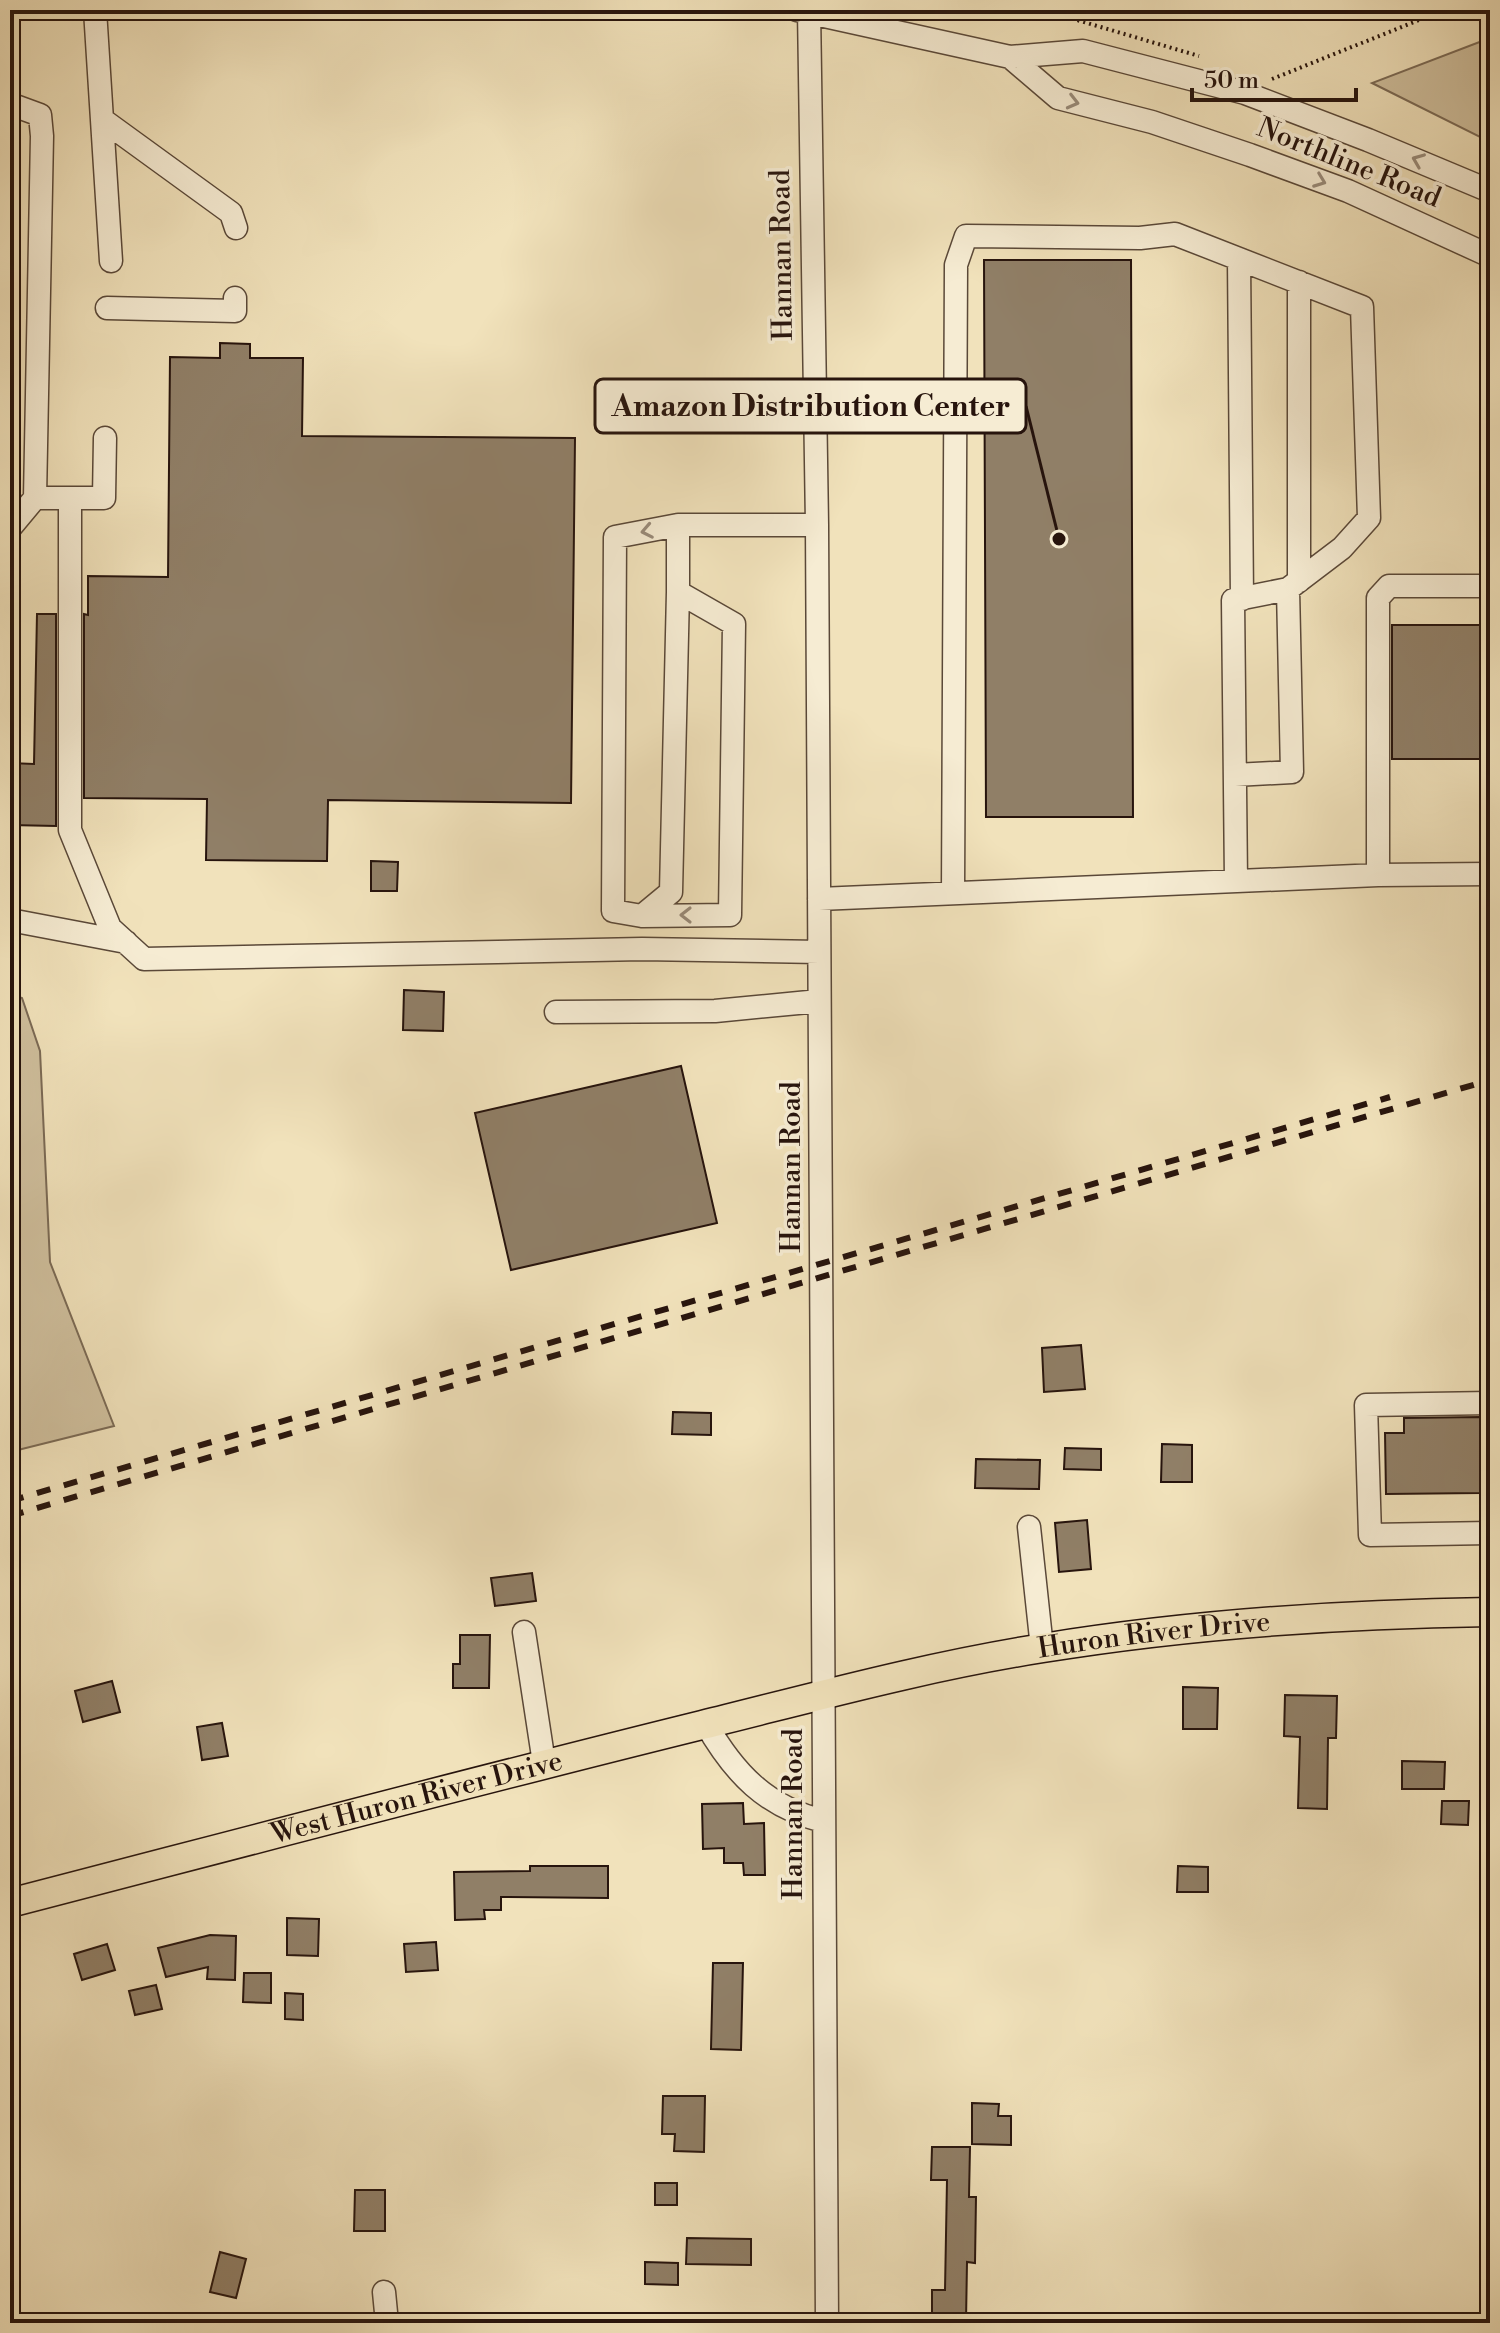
<svg xmlns="http://www.w3.org/2000/svg" width="1500" height="2333" font-family="'Libre Bodoni',serif">
	<style>
		.green { fill: #cfbf9d; stroke: #7b6a55; stroke-width: 2 }
		.building { fill: #907f67; stroke: #27140d; stroke-width: 2 }
		.lines { fill: none; stroke-linecap: round; stroke-linejoin: round }
		.minor-casing { stroke: #5a4838; stroke-width: 25 }
		.major-casing { stroke: #27140d; stroke-width: 31 }
		.path { stroke: #27140d; stroke-width: 4; stroke-dasharray: 2 4; stroke-linecap: butt }
		.minor { stroke: #f6ecd3; stroke-width: 22 }
		.major { stroke: #f1e2bb; stroke-width: 28 }
		.rail { stroke: #27140d; stroke-width: 6; stroke-dasharray: 14 14; stroke-linecap: butt }
		.oneway { stroke: #998b7a }
		.labels { text-anchor: middle; dominant-baseline: central; stroke-width: 7; stroke-linejoin: round; paint-order: stroke }
		.street-label { font-size: 28px; fill: #27140d; stroke: #f6ecd3 }
		.leader { fill: none; stroke: #27140d; stroke-width: 3 }
		.callout-dot { fill: #27140d; stroke: #f6ecd3; stroke-width: 3 }
		.callout { fill: #f6ecd3; stroke: #27140d; stroke-width: 3 }
		.callout-label { font-size: 30px; text-anchor: middle; font-weight: bold; fill: #27140d }
	</style>
	<rect width="100%" height="100%" fill="#f1e2bb"/>
	<filter id="stains"><feTurbulence type="fractalNoise" baseFrequency=".0025" numOctaves="4"/><feColorMatrix values="0 0 0 0 .2 0 0 0 0 .09 0 0 0 0 .02 0 0 0 .5 -.17"/></filter>
	<radialGradient id="worn" r=".72"><stop offset=".6" stop-color="#630" stop-opacity="0"/><stop offset="1" stop-color="#630" stop-opacity=".3"/></radialGradient>
	<!-- green -->
	<path class="green" d="M1490,38V142L1372,83Z
		M10,994L22,998L40,1051L50,1262L114,1426L10,1452Z"/>
	<!-- building -->
	<path class="building" d="M984,260H1131L1133,817H986Z
		M220,343L250,344V358H303L302,436L575,438L571,803L328,800L327,861L206,860L207,799L84,798V614L88,615V576L168,577L170,357L220,358Z
		M37,614H56V826L10,825V763L34,764Z
		M1392,625H1490V759H1392Z
		M371,861L398,862L397,891H371Z
		M404,990L444,992L443,1031L403,1030Z
		M681,1066L717,1223L511,1270L475,1113Z
		M1081,1345L1085,1389L1044,1392L1042,1348Z
		M673,1412L711,1413V1435L672,1434Z
		M1480,1417V1493L1386,1494L1385,1433H1404V1418Z
		M1162,1444L1192,1445V1482H1161Z
		M1065,1448L1101,1449V1470L1064,1469Z
		M976,1459L1040,1460L1039,1489L975,1488Z
		M1087,1520L1091,1569L1059,1572L1055,1523Z
		M532,1573L536,1601L495,1606L491,1578Z
		M460,1635H490L489,1688H453V1664H460Z
		M112,1681L120,1712L83,1722L75,1691Z
		M1183,1687L1218,1688L1217,1729H1183Z
		M1285,1695L1337,1696L1336,1738H1328L1327,1809L1298,1808L1300,1737L1284,1736Z
		M222,1723L228,1756L202,1760L197,1727Z
		M1402,1761L1445,1762L1444,1789H1402Z
		M1442,1801H1469L1468,1825L1441,1824Z
		M743,1803L744,1824L764,1823L765,1875H744L743,1863H724V1848L703,1849L702,1804Z
		M530,1866H608V1898L501,1897V1910H484L485,1919L455,1920L454,1872L530,1871Z
		M1178,1866L1208,1867V1892H1177Z
		M287,1918L319,1919L318,1956L287,1955Z
		M210,1935L236,1936L235,1980L207,1979L208,1967L166,1977L158,1948Z
		M436,1942L438,1970L406,1972L404,1944Z
		M107,1944L115,1970L82,1980L74,1954Z
		M713,1963H743L741,2050L711,2049Z
		M244,1973H271V2003L243,2002Z
		M156,1985L162,2009L135,2015L129,1991Z
		M285,1993L303,1994V2020L285,2019Z
		M663,2096H705L704,2152L674,2151L675,2134H662Z
		M972,2103L999,2104L998,2116H1011V2145L972,2144Z
		M932,2147H970L969,2197H976L975,2263L967,2262L966,2321L932,2320V2290H945L947,2180H931Z
		M655,2183H677V2205H655Z
		M355,2190H385V2231H354Z
		M687,2238L751,2239V2265L686,2264Z
		M220,2252L246,2259L236,2298L210,2292Z
		M645,2262L678,2263V2285L645,2284Z"/>
	<g class="lines">
		<!-- minor casing -->
		<g class="minor-casing">
			<path id="minor" d="M95,10L111,261
				M797,10L1010,57L1083,51L1245,93L1368,140L1490,191
				M809,10L817,525L827,2323
				M1010,57L1058,98L1152,122L1250,155L1348,191L1490,256
				M10,104L40,115L42,136L35,498H104L105,438
				M103,120L231,213L236,228
				M1239,259L1242,599
				M107,308L235,311V298
				M70,498V830L110,928L144,959L642,949L819,952
				M678,525V592L734,624L730,915L642,916L613,911L615,537L678,525H817
				M10,528L35,498
				M1299,581V282
				M1235,775L1292,772L1288,589
				M1378,875V598L1389,586H1490
				M953,893L956,265L966,236L1140,238L1175,234L1362,307L1369,518L1342,548L1288,589L1233,600L1236,881
				M819,899L1378,875L1490,874
				M642,916L671,892L678,592
				M10,920L126,942
				M556,1012L715,1011L819,1001
				M1490,1403L1366,1405L1370,1535L1490,1533
				M1029,1527L1042,1648
				M524,1632L544,1763
				M706,1724C734,1773 766,1807 823,1821
				M384,2292L387,2323"/>
		</g>
		<!-- major casing -->
		<g class="major-casing">
			<g id="major">
				<path id="s1" d="M10,1903C241,1843 471,1782 702,1725C815,1697 928,1666 1043,1648C1191,1624 1341,1614 1490,1612"/>
			</g>
		</g>
		<!-- path -->
		<path class="path" d="M1043,10L1199,56
			M1272,79L1444,10"/>
		<!-- minor -->
		<use href="#minor" class="minor"/>
		<!-- major -->
		<use href="#major" class="major"/>
		<!-- rail -->
		<path class="rail" d="M10,1501L1390,1097
			M10,1516L1490,1080"/>
	</g>
	<!-- one-way arrows -->
	<defs><path id="oneway-chevron" d="M-2-3.5L2.5 0L-2 3.5" fill="none" stroke-width="1.6" stroke-linecap="round" stroke-linejoin="round" transform="scale(2)"/></defs>
	<g class="oneway">
		<use href="#oneway-chevron" transform="translate(1073 102) rotate(14)"/>
		<use href="#oneway-chevron" transform="translate(1418 160) rotate(-158)"/>
		<use href="#oneway-chevron" transform="translate(1320 181) rotate(21)"/>
		<use href="#oneway-chevron" transform="translate(647 531) rotate(169)"/>
		<use href="#oneway-chevron" transform="translate(686 915) rotate(180)"/>
	</g>
	<g class="labels">
		<!-- street labels -->
		<g class="street-label">
			<text transform="translate(1349 163) rotate(22)">Northline Road</text>
			<text transform="translate(782 255) rotate(-91)">Hannan Road</text>
			<text transform="translate(791 1167) rotate(-90)">Hannan Road</text>
			<text stroke="none"><textPath href="#s1" startOffset="1176">Huron River Drive</textPath></text>
			<text stroke="none"><textPath href="#s1" startOffset="420">West Huron River Drive</textPath></text>
			<text transform="translate(793 1814) rotate(-90)">Hannan Road</text>
		</g>
	</g>
	<!-- callouts -->
	<path class="leader" d="M1059 539L1026 406"/>
	<circle class="callout-dot" cx="1059" cy="539" r="8"/>
	<rect class="callout" x="595" y="379" width="431" height="54" rx="8"/>
	<g class="callout-label">
		<text x="811" y="416">Amazon Distribution Center</text>
	</g>
	<!-- margin -->
	<rect width="1500" height="2333" fill="none" stroke="#f1e2bb" stroke-width="40"/>
	<rect x="12" y="12" width="1476" height="2309" fill="none" stroke="#27140d" stroke-width="4"/>
	<rect x="20" y="20" width="1460" height="2293" fill="none" stroke="#27140d" stroke-width="2"/>
	<!-- scale -->
	<path d="M1192 88v12h164v-12" fill="none" stroke="#27140d" stroke-width="4"/>
	<text x="1204" y="88" font-size="24" fill="#27140d" stroke="#f6ecd3" stroke-width="6" paint-order="stroke">50 m</text>
	<rect width="100%" height="100%" filter="url(#stains)"/>
	<rect width="100%" height="100%" fill="url(#worn)"/>
</svg>
